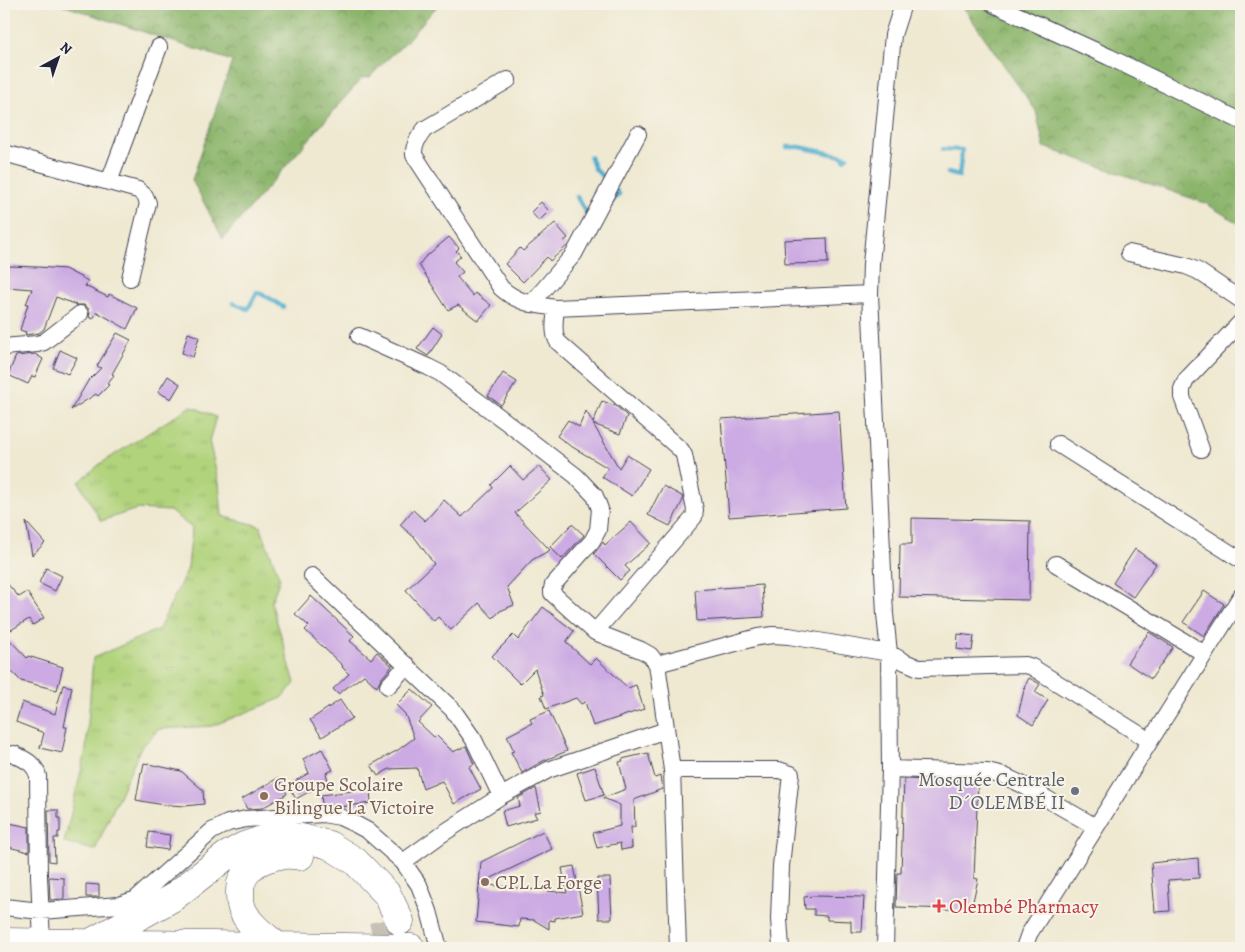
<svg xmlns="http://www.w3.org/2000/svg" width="1245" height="952" font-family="Alegreya,serif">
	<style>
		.grass { fill: url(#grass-tufts); stroke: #6a7a5c }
		.forest { fill: url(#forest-crowns); stroke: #576c54 }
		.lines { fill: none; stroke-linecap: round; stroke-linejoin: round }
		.stream { stroke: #50adce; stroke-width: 4.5 }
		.building { fill: #ccaae3 }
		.highway-tunnel { stroke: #c6c1b4; stroke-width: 28; stroke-dasharray: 28 14; stroke-linecap: butt }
		.street-casing { stroke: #414052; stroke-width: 18 }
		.highway-casing { stroke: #414052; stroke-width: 29 }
		.street { stroke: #fff; stroke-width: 16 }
		.highway { stroke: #fff; stroke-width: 28 }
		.worship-dot { fill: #6b7280; stroke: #f7f3e8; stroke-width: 2 }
		.education-dot { fill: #8d6e63; stroke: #f7f3e8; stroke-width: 2 }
		.health-dot { fill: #e0444e; stroke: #f7f3e8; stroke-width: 2 }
		.labels { text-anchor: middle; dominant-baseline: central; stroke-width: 4; stroke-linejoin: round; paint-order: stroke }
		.worship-label { font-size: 20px; fill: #5b616d; stroke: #f7f3e8; text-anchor: end }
		.education-label { font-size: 20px; fill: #785e54; stroke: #f7f3e8; text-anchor: start }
		.health-label { font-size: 20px; fill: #be3a42; stroke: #f7f3e8; text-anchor: start }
	</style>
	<defs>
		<pattern id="grass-tufts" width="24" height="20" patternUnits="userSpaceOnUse" patternTransform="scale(1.25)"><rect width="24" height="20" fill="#b1d37c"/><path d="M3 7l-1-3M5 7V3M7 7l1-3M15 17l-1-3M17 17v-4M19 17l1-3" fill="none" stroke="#98b56c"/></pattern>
		<pattern id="forest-crowns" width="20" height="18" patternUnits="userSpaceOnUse" patternTransform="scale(1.25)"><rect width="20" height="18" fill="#8cb56c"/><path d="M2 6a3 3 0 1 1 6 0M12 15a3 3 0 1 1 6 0" fill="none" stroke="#72935a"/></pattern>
	</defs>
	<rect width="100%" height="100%" fill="#f7f3e8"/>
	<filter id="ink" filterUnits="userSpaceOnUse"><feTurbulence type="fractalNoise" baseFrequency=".02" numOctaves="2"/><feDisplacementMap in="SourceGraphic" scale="10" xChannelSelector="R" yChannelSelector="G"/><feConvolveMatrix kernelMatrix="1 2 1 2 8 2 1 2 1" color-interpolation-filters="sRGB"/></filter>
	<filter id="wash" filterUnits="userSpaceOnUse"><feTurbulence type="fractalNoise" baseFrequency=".0096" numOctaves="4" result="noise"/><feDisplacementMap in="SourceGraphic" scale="20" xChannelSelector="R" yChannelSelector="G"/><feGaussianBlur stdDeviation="1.12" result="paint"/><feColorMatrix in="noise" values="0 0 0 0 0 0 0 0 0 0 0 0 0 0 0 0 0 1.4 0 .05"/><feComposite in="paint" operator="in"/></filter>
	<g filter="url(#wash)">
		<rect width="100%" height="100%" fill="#efe9d2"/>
		<!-- grass -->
		<path class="grass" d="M191,406L216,417L209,441L219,483L222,516L260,526L280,579L271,602L295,683L282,698L212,726L159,729L140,749L95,850L64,843L86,750L93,658L159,629L188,568L192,528L170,511L137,509L101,521L79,482L100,464Z"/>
		<!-- forest -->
		<path class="forest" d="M59,4H439L402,46L382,64L370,77L362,78L223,239L192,180L232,61Z
			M961,4H1241V225L1205,203L1044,147L1036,111Z"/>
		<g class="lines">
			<!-- stream -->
			<path class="stream" d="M787,147H800L847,157L844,159
				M943,149L962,150L959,176L948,173
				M590,157L595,169L607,181
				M577,197L589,217
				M604,211L619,194L613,187
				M233,303L248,309L257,292L271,299L283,307"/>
		</g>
		<g id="blocks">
			<!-- building -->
			<path class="building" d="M541,202L549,211L539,221L531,212Z
				M555,223L568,238L563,242L567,246L550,261L547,257L523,282L505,264L520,248L523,251Z
				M449,237L459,248L456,251L461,256L454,262L463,272L457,277L473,296L475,293L491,305L478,321L458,305L448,310L419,265L424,258Z
				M827,238L828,263L785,264L784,240Z
				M8,266L38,267L65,269L88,281L85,286L108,297L109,294L137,308L127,329L97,312L93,319L89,317L90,312L88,308L84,305H77L56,297L44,329L39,333L25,335L26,332L20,330L28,304H26L32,289L6,287Z
				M433,327L442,334L428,356L417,349Z
				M117,333L131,340L112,374L114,375L107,384L109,385L98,396L96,394L71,410L88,381L101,368L97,366Z
				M188,333L199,337L193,357L182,353Z
				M60,350L77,358L68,374L53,368Z
				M35,354L43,359L35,377L32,376L28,384L8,375L16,356Z
				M503,373L517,382L501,405L488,396Z
				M168,376L180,384L171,399L158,392Z
				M602,401L616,406L627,416L620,434L593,424L619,468L627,455L649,469L632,496L602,477L608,468L569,445L557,436L568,420L579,427L586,411L593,423Z
				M839,411L846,508L729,517L721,419Z
				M510,466L523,480L539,466L552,480L515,513L550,550L532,560L507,587L514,605L500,611L493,618L479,603L451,630L438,617L434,621L406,590L434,564L416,539L400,525L413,510L425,521L444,500L462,517L493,488L491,485Z
				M663,486L682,496L683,500L670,526L648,515Z
				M912,518L1030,521L1029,600L899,597L900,544H912Z
				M26,522L45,543L32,555Z
				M631,522L651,543L625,566L630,571L620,580L594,554L603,542L605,545Z
				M572,524L584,535L562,559L550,547Z
				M1135,549L1156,564L1133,597L1113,583Z
				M46,568L62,576L55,591L39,583Z
				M4,580L19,597L27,592L44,618L33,625L29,619L11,630L4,619Z
				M762,585L764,617L697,621L695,590Z
				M1204,591L1224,604L1204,636L1183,622Z
				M311,596L354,636L350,641L371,659L377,652L392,666L381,679L377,687L364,675L338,694L333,689L349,674L342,667L343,666L305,630L309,626L295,614Z
				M543,607L574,631L566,642L590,664L596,658L628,688L636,685L644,709L593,726L585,702L581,704L576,698L546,709L541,696L544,695L535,669L520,684L492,656L513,635L518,640Z
				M1149,632L1173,647L1151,679L1127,663Z
				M958,634L974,636L972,651L957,649Z
				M9,639L27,658L28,656L63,667L57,690L21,681L4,664V645Z
				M1029,678L1040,684L1035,692L1048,700L1033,725L1018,715L1025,686Z
				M63,685L72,687L64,727H67L62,753L40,748L44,733L16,722L22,702L55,714Z
				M412,689L432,707L418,722L435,738L437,736L453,752L466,746L474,764L469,767L481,789L454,804L442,781L423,789L417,768L389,769L378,776L371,765L398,750L414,738L405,714L396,705Z
				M340,700L352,718L322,737L310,720Z
				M549,711L567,751L543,761L522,773L511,752L514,751L507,736L532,723L530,719Z
				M322,749L333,770L326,773L328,781L296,799L288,785L309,773L303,759Z
				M648,753L655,778L660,776L662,789L634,800L635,827H631L632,848L621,850L620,843L597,848L593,833L620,826V805L603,798L626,789L619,762L623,761L622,759Z
				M144,763L181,771L203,790L204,804L185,806L170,805L169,806L136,800L141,772L142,773Z
				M595,767L604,795L586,800L577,773Z
				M278,778L287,794L262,808L247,809L242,799Z
				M904,779L978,782L974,878L978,879L971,910L896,907L897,873H901Z
				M536,788L541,811L534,813L537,818L506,827L502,811L520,806L518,798Z
				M370,789L371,803L339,807L322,804L321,795Z
				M48,810H58V818H60V832H58V838H54L55,862L49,861Z
				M4,822L29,827V852L4,846Z
				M543,831L552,849L479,884L567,893L562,868L574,866L583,913L555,918V921L549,920V929L534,920L520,919L519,927L476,922L481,862Z
				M149,832L170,835L168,850L147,847Z
				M1198,858L1199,878L1168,880L1170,911L1155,912L1151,863Z
				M49,877L64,878V899L50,900Z
				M597,878H610L612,919H599Z
				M86,884L99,885V897H86Z
				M814,896L864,897L862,932H851V921L827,920V916L814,915V909H805L804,897Z"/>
		</g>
	</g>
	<g filter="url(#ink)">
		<use href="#blocks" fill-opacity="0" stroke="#414052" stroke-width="1"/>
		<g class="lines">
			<!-- highway-tunnel -->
			<path class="highway-tunnel" d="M383,920L389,948"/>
			<!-- street casing -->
			<g class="street-casing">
				<path id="street" d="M993,4L1109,57L1241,121
					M508,80L425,129C419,136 413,145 414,155L501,288C519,304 534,304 556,308L870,294
					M4,153L138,190L145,196L148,203L130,278
					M109,182L159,47
					M1129,253L1186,266L1198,271L1241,300
					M531,304L574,254L638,134
					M556,308C555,319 552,333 558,342L681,450L684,455L695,510L694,517L595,632
					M359,336L428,367L440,373L505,421L576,476L595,496L600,509L598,530L592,541L553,585L552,589V593L595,632L641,650L650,655L657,664L672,770L678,948
					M4,347L37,344L44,342L80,314
					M1058,444L1241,560
					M1201,449L1182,397V389L1186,380L1241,322
					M1056,564L1205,654
					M312,576L453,710L474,740L501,796
					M657,664L758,637L773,635L789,636L889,653L905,662L919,668L1026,665L1032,667L1150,741
					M388,686L407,665
					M14,754C25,760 35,763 38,776L39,876L42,943
					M890,769L987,772L1004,776L1021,784L1096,827
					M672,770H779L791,774L781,866L779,919L781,948
					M403,862L442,834L501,796L548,770L666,730
					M4,907L41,911L119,905L136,899L212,831L228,823L246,819L323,814L340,817L355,824L368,831L403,862L419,885L429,911L439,948
					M885,948L890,769L889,653L885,614L870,294L871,264L893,35L903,4
					M1024,948L1029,934L1241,596"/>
			</g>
			<!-- highway casing -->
			<g class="highway-casing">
				<path id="highway" d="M4,942L411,948
					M90,943L172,898L226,856L244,846L270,837L302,838L329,845L355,861L387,894L400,921
					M277,946C265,936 251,927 244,913C241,908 240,900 240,894C240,891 240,886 241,883C249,859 278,852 300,856"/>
			</g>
			<!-- street -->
			<use href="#street" class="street"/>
			<!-- highway -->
			<use href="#highway" class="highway"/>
		</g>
	</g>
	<!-- markers -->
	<circle class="worship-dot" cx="1075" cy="791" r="5"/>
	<g class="education-dot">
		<circle cx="264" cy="796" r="5"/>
		<circle cx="485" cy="882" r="5"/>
	</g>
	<path class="health-dot" d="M936.5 898.5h5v5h5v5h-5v5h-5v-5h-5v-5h5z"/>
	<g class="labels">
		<!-- worship labels -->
		<g class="worship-label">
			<text x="1065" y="779">Mosquée Centrale<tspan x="1065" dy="23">D´OLEMBÉ II</tspan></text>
		</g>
		<!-- education labels -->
		<g class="education-label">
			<text x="274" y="784">Groupe Scolaire<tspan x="274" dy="23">Bilingue La Victoire</tspan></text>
			<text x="495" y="882">CPL La Forge</text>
		</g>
		<!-- health labels -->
		<g class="health-label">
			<text x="949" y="906">Olembé Pharmacy</text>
		</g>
	</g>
	<!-- margin -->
	<rect width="1245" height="952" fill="none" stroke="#f7f3e8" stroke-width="20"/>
	<!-- north arrow -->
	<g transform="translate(58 58) rotate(40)" stroke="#f7f3e8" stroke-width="4" paint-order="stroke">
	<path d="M0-4L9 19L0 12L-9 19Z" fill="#22223b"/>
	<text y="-8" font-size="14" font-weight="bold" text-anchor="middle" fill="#22223b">N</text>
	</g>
</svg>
